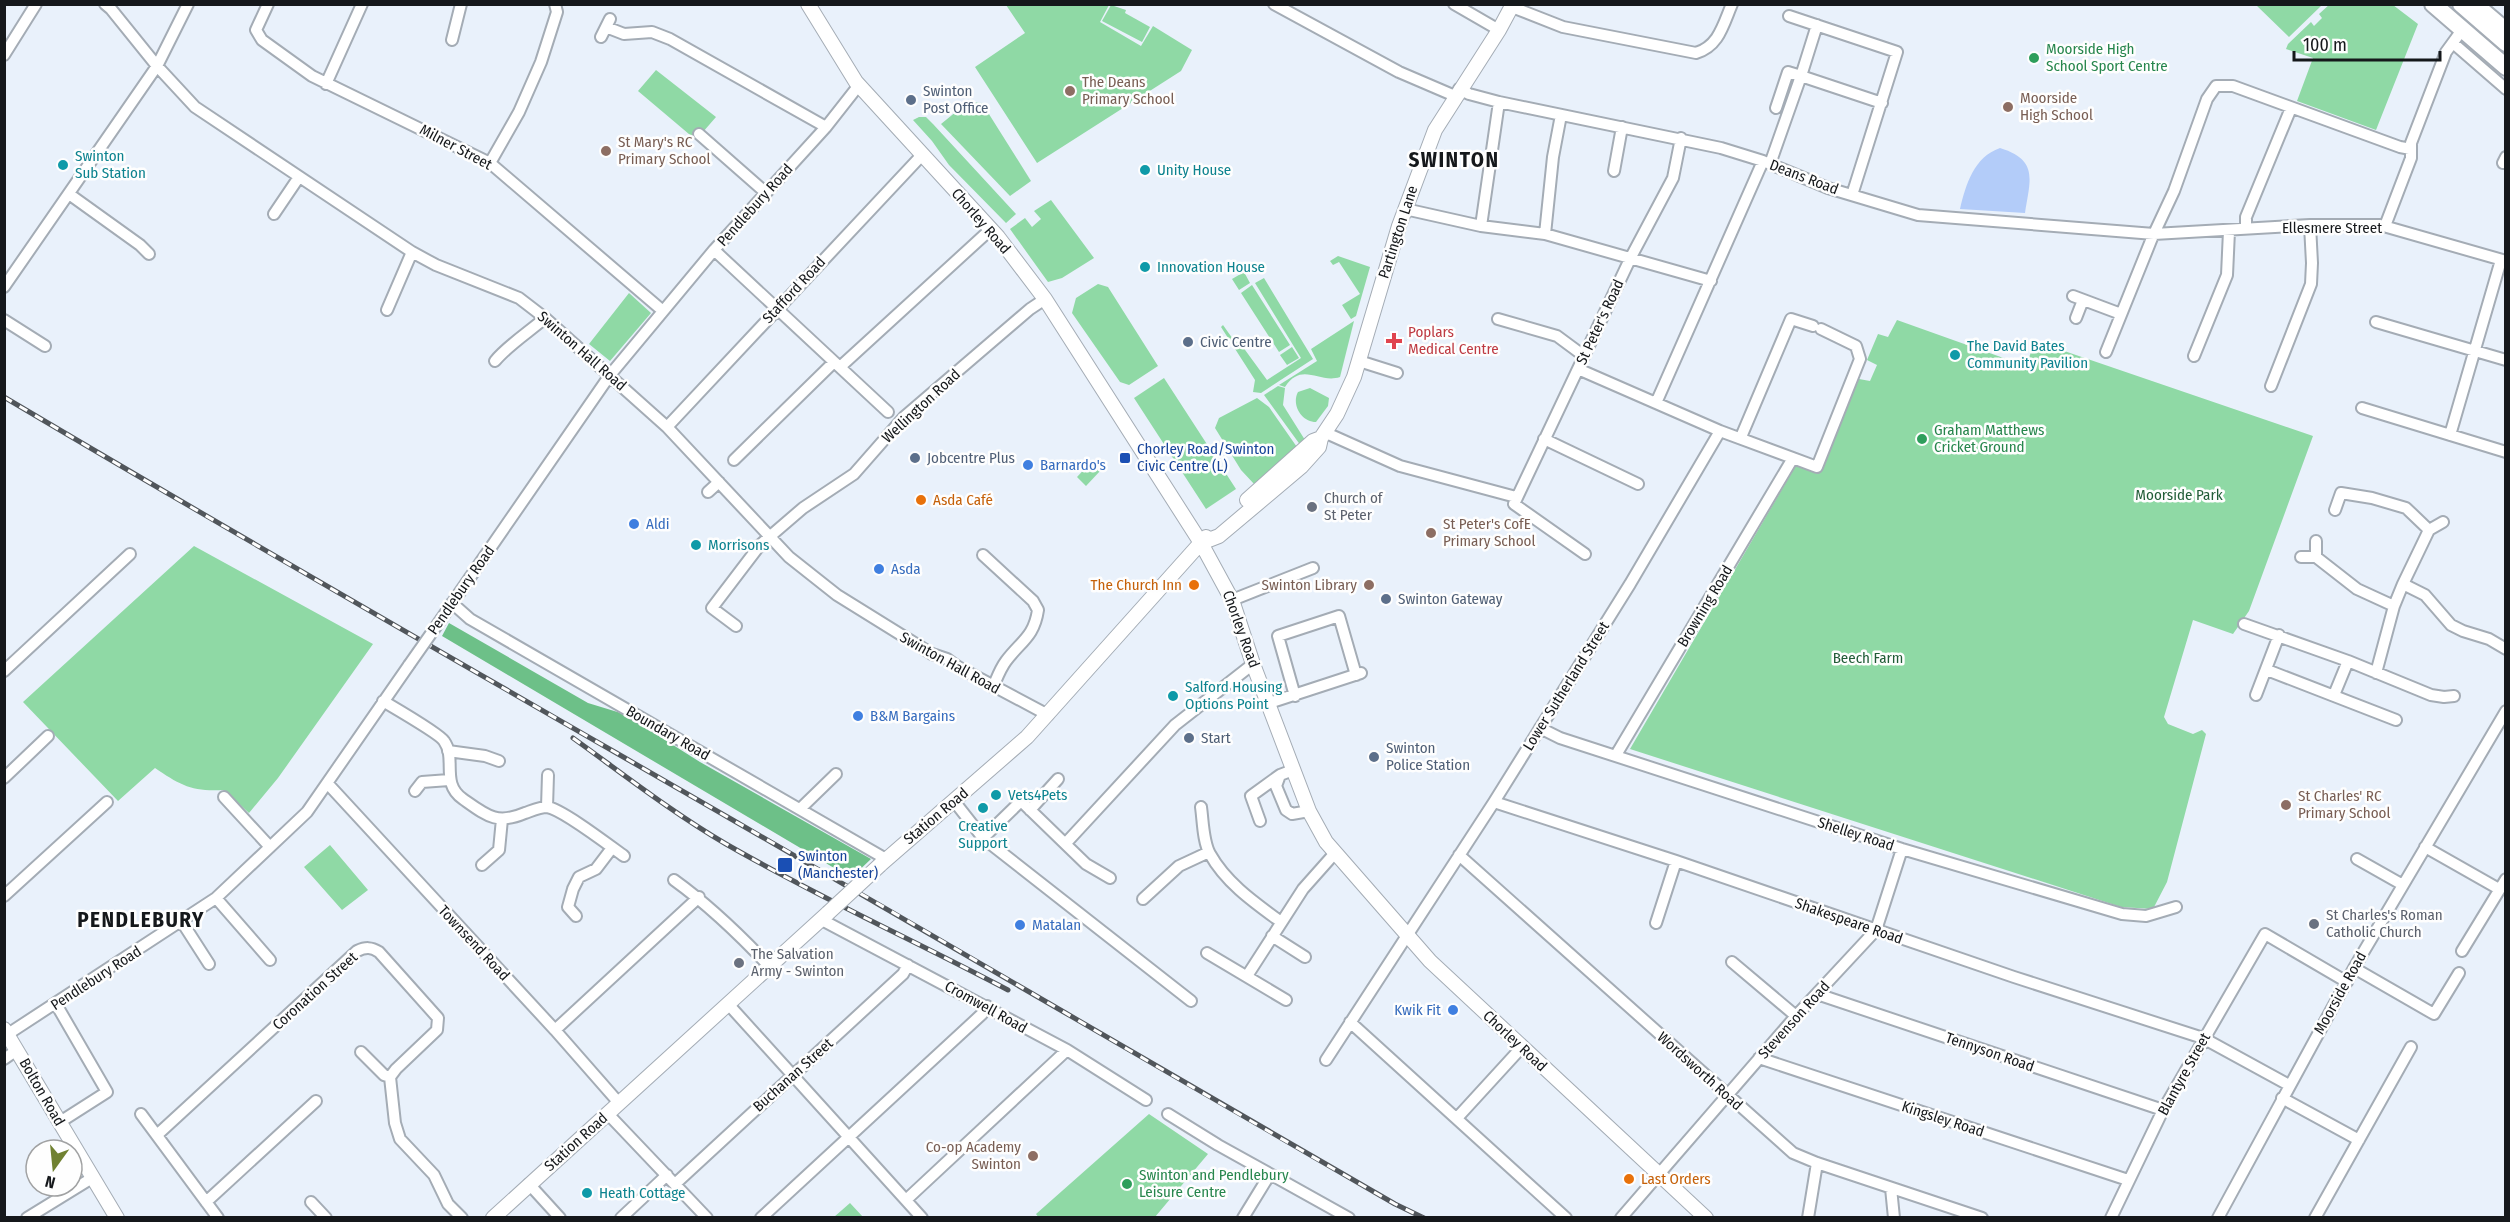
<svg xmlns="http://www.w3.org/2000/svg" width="2510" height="1222" font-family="'Fira Sans Condensed',sans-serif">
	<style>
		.green { fill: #8fd9a5 }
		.forest { fill: #6dc088 }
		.water { fill: #b3ccf9 }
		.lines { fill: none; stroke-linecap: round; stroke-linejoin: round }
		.minor-casing { stroke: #a4acb5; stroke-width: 14 }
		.major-casing { stroke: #a4acb5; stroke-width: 16 }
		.highway-casing { stroke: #a4acb5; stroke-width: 20 }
		.minor { stroke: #fff; stroke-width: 10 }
		.major { stroke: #fff; stroke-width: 14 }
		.highway { stroke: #fff; stroke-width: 16 }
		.rail-casing { stroke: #51565b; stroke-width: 5 }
		.rail { stroke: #fefefe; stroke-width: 3; stroke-dasharray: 9; stroke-linecap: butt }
		.minor-bridge-casing { stroke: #a4acb5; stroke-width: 14; stroke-linecap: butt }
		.major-bridge-casing { stroke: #a4acb5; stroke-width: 16; stroke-linecap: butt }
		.minor-bridge { stroke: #fff; stroke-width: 10 }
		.major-bridge { stroke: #fff; stroke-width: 14 }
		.leisure-dot { fill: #2e9e5b; stroke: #fefefe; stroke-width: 2 }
		.education-dot { fill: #8d6e63; stroke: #fefefe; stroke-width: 2 }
		.service-dot { fill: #5c6f8a; stroke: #fefefe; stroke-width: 2 }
		.culture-dot { fill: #0f9aa8; stroke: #fefefe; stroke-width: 2 }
		.health-dot { fill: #e0444e; stroke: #fefefe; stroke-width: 2 }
		.transit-dot { fill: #1a4fb4; stroke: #fefefe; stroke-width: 2 }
		.shop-dot { fill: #3f7fe0; stroke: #fefefe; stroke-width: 2 }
		.food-dot { fill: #e8710a; stroke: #fefefe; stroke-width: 2 }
		.worship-dot { fill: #6b7280; stroke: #fefefe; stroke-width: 2 }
		.labels { text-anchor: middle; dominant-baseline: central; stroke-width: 5; stroke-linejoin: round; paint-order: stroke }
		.leisure-label { font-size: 15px; fill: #27864d; stroke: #fefefe; text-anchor: start }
		.education-label { font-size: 15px; fill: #785e54; stroke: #fefefe; text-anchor: start }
		.service-label { font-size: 15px; fill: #4e5e75; stroke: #fefefe; text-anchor: start }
		.street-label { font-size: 15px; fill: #15181b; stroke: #fefefe }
		.culture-label { font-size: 15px; fill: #0d838f; stroke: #fefefe; text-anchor: start }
		.health-label { font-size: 15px; fill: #be3a42; stroke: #fefefe; text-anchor: start }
		.transit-label { font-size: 15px; fill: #164399; stroke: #fefefe; text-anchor: start }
		.shop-label { font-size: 15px; fill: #366cbe; stroke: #fefefe; text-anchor: start }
		.park-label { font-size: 15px; fill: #215c37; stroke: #fefefe }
		.worship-label { font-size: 15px; fill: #5b616d; stroke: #fefefe; text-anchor: start }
		.food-label { font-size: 15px; fill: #c56008; stroke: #fefefe; text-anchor: start }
		.district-label { font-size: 21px; font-weight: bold; letter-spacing: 1.5px; fill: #15181b; stroke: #fefefe }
	</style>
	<rect width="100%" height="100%" fill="#e9f1fb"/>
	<!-- green -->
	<path class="green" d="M2330,4L2393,5L2418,24L2376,130L2297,101L2313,58L2286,49L2288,44L2311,22L2314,26L2322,18L2319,14Z
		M1006,5H1109L1100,22L1141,46L1153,26L1192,50L1181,71L1037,163L975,67L1025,33Z
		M1111,5L1126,10L1125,13L1150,27L1142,42L1102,21Z
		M2256,5H2322L2289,37Z
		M656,70L716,117L696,140L638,91Z
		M968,102L982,103L1031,181L1010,196L941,124Z
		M919,117H926L933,124L1016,214L1006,223L949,165L932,141L913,120Z
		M1051,200L1094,258L1062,278L1048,282L1010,229L1025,218L1032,227L1041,219L1034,211Z
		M1338,256L1370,267L1356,316L1351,319L1342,305L1360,294L1339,262L1333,265L1330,261Z
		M1244,272L1250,283L1239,290L1232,279Z
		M1264,278L1313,359L1261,393L1253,392L1255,380L1221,327L1223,325L1235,342L1240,343L1267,380L1301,358L1255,283Z
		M1098,284L1108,287L1158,366L1129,385L1120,382L1072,313L1076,298Z
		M1252,285L1290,345L1279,352L1241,293Z
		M629,293L651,313L610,361L589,344Z
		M1897,320L2026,366L2035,341L2313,436L2249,611L2233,634L2193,620L2164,717L2168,724L2193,734L2202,730L2206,734L2167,882L2153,909L2121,907L1630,749L1795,467L1804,465L1821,471L1859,379L1870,381L1877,365L1867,360L1878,334L1888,337Z
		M1354,321L1340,377C1319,384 1302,361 1285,387L1279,385L1317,361L1311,349Z
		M1292,347L1299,358L1287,365L1280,355Z
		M1164,378L1236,489L1206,509L1134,398Z
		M1278,386L1285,388L1283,405L1305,440L1301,446L1264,395Z
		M1310,388L1329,398L1328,406L1316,422C1302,422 1291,405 1298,392Z
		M1257,398L1269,407L1299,450L1255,485L1241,470L1215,428L1219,418Z
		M1091,462L1101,470L1086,486L1077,477Z
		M194,546L373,644L278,778L249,813L224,790C192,792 180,785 155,768L118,801L23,702Z
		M330,845L368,890L342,910L304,867Z
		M1149,1114L1208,1154L1155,1217L1039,1218L1036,1214Z
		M850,1203L863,1217H834Z"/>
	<!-- forest -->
	<path class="forest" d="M449,623L588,703L624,714L700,762L871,859L851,878L442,636Z"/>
	<!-- water -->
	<path class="water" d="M2000,148C2039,160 2030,180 2025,213L1960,209C1966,184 1974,157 2000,148Z"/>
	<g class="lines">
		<!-- minor casing -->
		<g class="minor-casing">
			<path id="minor" d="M105,4L111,9L157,66L195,107L412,252L436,265L519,298L545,318L667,427L789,557L837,595L932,654L947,659L958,667L1048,715
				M268,4L256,30L262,40L312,76L490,163L663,311
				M1274,4L1399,72L1455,96
				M1454,4L1499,30
				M2479,4L2506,27
				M1512,7L1563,27L1696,53C1719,46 1723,25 1732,4
				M1789,16L1897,52L1852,195
				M606,27L624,34L652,32L670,39L826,127
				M601,37L610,19
				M452,40L461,4
				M2453,43L2506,89
				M4,55L36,4
				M326,84L362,4
				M1459,89L1469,94L1499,102L1721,148L1763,161L1828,188L1918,215L2154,234L2310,225H2380L2506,261
				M1776,108L1788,72L1801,76L1817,25
				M699,134L765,192
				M490,163L519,112L541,62L557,12L555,4
				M2503,163L2506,157
				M1770,164L1801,76L1882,103
				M1614,171L1622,127
				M69,194L140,245L149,254
				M1405,209L1481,226L1545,234L1711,281
				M274,214L299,177
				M1481,226L1499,102
				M2385,226L2411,158V143L2446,52L2462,30
				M2246,229V217L2291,108
				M1545,234L1553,157L1561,115
				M714,250L888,412
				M4,287L157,66L188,4
				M2073,296L2121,314
				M387,310L412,252
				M2076,318L2083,300
				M1498,319L1557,336L1584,356
				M4,320L45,346
				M2376,322L2506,360
				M2106,352L2152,238L2174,191L2207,99L2216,86H2233L2400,147L2411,149
				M2194,356L2227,275L2229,231
				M495,361C507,346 530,331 545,318
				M1359,361L1397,373
				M840,367L991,229
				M1578,369L1720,431L1817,467L1860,359L1856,346L1821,329
				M2271,386L2311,284L2312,263L2310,225
				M1656,403L1763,161
				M2362,408L2506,452
				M667,427L922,155
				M1324,432L1400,466L1516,497
				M2450,435L2501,260
				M1741,437L1791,319L1813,326
				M1544,439L1638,484
				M734,460L834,362
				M708,492L719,482
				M2335,510L2341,493L2372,498L2406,508L2429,530
				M2316,541V557
				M1585,554L1514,504L1631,257L1673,178L1681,138
				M983,555L1033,601L1038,610C1034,637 1021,641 1006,661C1000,669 997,678 993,687
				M2301,557H2316L2357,589L2394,606
				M2403,584L2425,595L2451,625L2463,631L2489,639L2506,649
				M1232,600L1313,568
				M452,603L470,619L886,859
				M442,618L610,375L714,250L826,127L859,85
				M2244,624L2348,661L2431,695L2444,697L2454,696
				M736,626L712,608L760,545L803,508L854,474L904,417L1030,309L1045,299
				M2267,670L2396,720
				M4,671L130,554
				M2376,673L2394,606L2403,584L2429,530L2443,522
				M2256,695L2279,635
				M2334,695L2348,661
				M1295,696L1278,636L1339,616L1356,675
				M383,701C393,707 440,734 444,741C457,759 440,783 463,799C487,816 497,825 525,813C531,811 540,807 547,807C562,809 610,846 624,856
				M1269,703L1361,673
				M1540,728L1560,738L1902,849L2122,914L2146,916L2176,907
				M448,751L485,756L499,761
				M1616,755L1793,458
				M1293,770L1280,775L1276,786L1286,810L1292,814L1309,811
				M4,778L48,736
				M328,784L555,1030L619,1103
				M415,791L422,782L449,780
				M224,797L270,847
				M954,801L983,838L1191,1001
				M1494,802L1676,861L2014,977L2203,1038L2289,1085
				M547,807L548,775
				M1201,807C1203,821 1203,842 1210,854C1226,883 1255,903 1281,922
				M800,809L836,774
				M1030,810L1058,779
				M1260,821L1251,796L1280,775
				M983,838L1021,801L1086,864L1110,878
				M1066,843L1175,725L1253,664
				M2425,847L2499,889
				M1459,855L1793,1153L1817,1163L1982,1218
				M2357,859L2403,885
				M482,865L499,850L502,819
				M674,880C710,906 740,935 770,967
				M4,896L107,802
				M216,898L270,960
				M1143,899L1179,866L1209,852
				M576,916L568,907L573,889L579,877L596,869L612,848
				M822,920L1067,1050L1146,1100
				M182,922L209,964
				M1656,923L1676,861
				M1272,936L1305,957
				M2462,951L2506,879
				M1207,953L1286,1000
				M1732,962L1796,1016
				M2354,968L2434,1014L2459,973
				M1247,976L1303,889L1335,853
				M1817,994L2163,1110
				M56,1004L107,1092L60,1122
				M729,1005L922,1218
				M1350,1022L1566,1218
				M555,1030L699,897
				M8,1034L216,898L307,812L409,665
				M361,1052L384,1075L390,1077
				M1759,1058L2128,1180
				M4,1059L17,1050
				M1326,1060L1494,802L1630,584L1720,431
				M390,1077L395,1123L400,1139L434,1175L448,1204L462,1218
				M2282,1098L2359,1140
				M141,1114L218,1218
				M608,1114L707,1218
				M1168,1114L1218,1145L1349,1218
				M1457,1118L1522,1047
				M157,1135L357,951C366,947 371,947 379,952L438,1018L437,1030L396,1069L390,1077
				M529,1184L560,1218
				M675,1184L903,974L908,965
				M1891,1188L1894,1218
				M906,1200L1067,1050
				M206,1202L316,1101
				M311,1202L326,1218
				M27,1218L92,1178
				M621,1218L667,1175
				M761,1218L982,1014L987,1006
				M1243,1218L1270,1174
				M1621,1218L1796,1016L1876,930L1902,849
				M1808,1218L1817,1163
				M2111,1218L2163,1110L2265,934L2347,982
				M2218,1218L2354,968L2506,711
				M2315,1218L2411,1047"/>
		</g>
		<!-- major casing -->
		<g class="major-casing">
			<path id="major" d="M808,4L856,82L998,237L1045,299L1201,543L1232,600L1253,664L1309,811L1326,842L1430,961L1706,1218
				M1247,500L1313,441L1321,438
				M1201,543L1219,536L1301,467L1319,447L1321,438L1337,414L1354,377L1399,226L1435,130L1499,30L1513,4
				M880,865L1027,737L1206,537
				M4,1029L117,1218
				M493,1218L828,913"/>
		</g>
		<!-- highway casing -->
		<g class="highway-casing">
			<path id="highway" d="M2433,4L2506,67
				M2461,4L2506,43"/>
		</g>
		<!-- minor -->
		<use href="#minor" class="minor"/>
		<!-- major -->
		<use href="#major" class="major"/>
		<!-- highway -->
		<use href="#highway" class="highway"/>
		<!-- rail casing -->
		<g class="rail-casing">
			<path id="rail" d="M4,397C245,540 488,679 731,819C953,946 1173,1077 1395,1204L1424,1218
				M573,738C623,774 673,813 726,844C818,897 915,941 1008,990"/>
		</g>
		<!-- rail -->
		<use href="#rail" class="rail"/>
		<!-- minor-bridge casing -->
		<g class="minor-bridge-casing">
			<path id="minor-bridge" d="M409,665L442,618"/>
		</g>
		<!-- major-bridge casing -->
		<g class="major-bridge-casing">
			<path id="major-bridge" d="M828,913L880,865"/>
		</g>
		<!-- minor-bridge -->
		<use href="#minor-bridge" class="minor-bridge"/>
		<!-- major-bridge -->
		<use href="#major-bridge" class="major-bridge"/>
	</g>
	<!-- markers -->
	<g class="leisure-dot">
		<circle cx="2034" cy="58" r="6"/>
		<circle cx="1922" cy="439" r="6"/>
		<circle cx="1127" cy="1184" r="6"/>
	</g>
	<g class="education-dot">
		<circle cx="1070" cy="91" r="6"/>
		<circle cx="2008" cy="107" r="6"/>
		<circle cx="606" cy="151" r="6"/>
		<circle cx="1431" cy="533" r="6"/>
		<circle cx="1369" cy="585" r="6"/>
		<circle cx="2286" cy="805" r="6"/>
		<circle cx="1033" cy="1156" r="6"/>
	</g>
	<g class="service-dot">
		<circle cx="911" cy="100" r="6"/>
		<circle cx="1188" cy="342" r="6"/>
		<circle cx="915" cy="458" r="6"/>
		<circle cx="1386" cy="599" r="6"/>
		<circle cx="1189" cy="738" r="6"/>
		<circle cx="1374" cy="757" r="6"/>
	</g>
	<g class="culture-dot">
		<circle cx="63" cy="165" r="6"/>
		<circle cx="1145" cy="170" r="6"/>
		<circle cx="1145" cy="267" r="6"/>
		<circle cx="1955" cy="355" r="6"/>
		<circle cx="696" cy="545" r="6"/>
		<circle cx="1173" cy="696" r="6"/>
		<circle cx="996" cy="795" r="6"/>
		<circle cx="983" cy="808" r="6"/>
		<circle cx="587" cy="1193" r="6"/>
	</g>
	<path class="health-dot" d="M1391 332h6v6h6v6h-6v6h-6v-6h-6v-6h6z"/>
	<g class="transit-dot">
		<rect x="1119" y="452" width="12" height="12" rx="3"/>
		<rect x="777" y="857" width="16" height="16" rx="3"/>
	</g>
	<g class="shop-dot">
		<circle cx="1028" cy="465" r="6"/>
		<circle cx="634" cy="524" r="6"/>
		<circle cx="879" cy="569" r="6"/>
		<circle cx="858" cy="716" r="6"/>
		<circle cx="1020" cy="925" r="6"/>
		<circle cx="1453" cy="1010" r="6"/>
	</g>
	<g class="food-dot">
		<circle cx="921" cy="500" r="6"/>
		<circle cx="1194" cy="585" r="6"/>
		<circle cx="1629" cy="1179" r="6"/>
	</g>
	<g class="worship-dot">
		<circle cx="1312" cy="507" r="6"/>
		<circle cx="2314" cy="924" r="6"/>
		<circle cx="739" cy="963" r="6"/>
	</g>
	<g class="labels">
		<!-- leisure labels -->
		<g class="leisure-label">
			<text x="2046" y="49">Moorside High<tspan x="2046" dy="17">School Sport Centre</tspan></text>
			<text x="1934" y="430">Graham Matthews<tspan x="1934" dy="17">Cricket Ground</tspan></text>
			<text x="1139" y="1175">Swinton and Pendlebury<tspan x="1139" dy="17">Leisure Centre</tspan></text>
		</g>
		<!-- education labels -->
		<g class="education-label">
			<text x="1082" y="82">The Deans<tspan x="1082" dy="17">Primary School</tspan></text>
			<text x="2020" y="98">Moorside<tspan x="2020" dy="17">High School</tspan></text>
			<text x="618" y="142">St Mary's RC<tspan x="618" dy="17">Primary School</tspan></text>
			<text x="1443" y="524">St Peter's CofE<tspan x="1443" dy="17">Primary School</tspan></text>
			<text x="1357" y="585" text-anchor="end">Swinton Library</text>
			<text x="2298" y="796">St Charles' RC<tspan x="2298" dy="17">Primary School</tspan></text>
			<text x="1021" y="1147" text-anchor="end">Co-op Academy<tspan x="1021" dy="17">Swinton</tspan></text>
		</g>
		<!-- service labels -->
		<g class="service-label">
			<text x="923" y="91">Swinton<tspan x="923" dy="17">Post Office</tspan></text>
			<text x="1200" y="342">Civic Centre</text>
			<text x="927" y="458">Jobcentre Plus</text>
			<text x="1398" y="599">Swinton Gateway</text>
			<text x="1201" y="738">Start</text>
			<text x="1386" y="748">Swinton<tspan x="1386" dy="17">Police Station</tspan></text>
		</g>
		<!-- street labels -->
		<g class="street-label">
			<text transform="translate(456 147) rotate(28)">Milner Street</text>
			<text transform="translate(1804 177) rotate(21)">Deans Road</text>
			<text transform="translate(755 205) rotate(-48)">Pendlebury Road</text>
			<text transform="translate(981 221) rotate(49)">Chorley Road</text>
			<text x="2332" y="228">Ellesmere Street</text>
			<text transform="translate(1398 232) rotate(-72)">Partington Lane</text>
			<text transform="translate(794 290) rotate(-47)">Stafford Road</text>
			<text transform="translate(1600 322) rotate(-65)">St Peter's Road</text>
			<text transform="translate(582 351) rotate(41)">Swinton Hall Road</text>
			<text transform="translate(921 406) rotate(-43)">Wellington Road</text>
			<text transform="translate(461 590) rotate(-55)">Pendlebury Road</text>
			<text transform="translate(1705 606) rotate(-59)">Browning Road</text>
			<text transform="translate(1241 629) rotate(70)">Chorley Road</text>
			<text transform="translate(950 663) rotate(29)">Swinton Hall Road</text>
			<text transform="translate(1566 686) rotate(-58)">Lower Sutherland Street</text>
			<text transform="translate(668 733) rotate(30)">Boundary Road</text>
			<text transform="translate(936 816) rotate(-40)">Station Road</text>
			<text transform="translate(1856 834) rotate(18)">Shelley Road</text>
			<text transform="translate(1849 921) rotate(19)">Shakespeare Road</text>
			<text transform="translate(474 943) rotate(47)">Townsend Road</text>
			<text transform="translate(96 978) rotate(-33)">Pendlebury Road</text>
			<text transform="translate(315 991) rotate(-42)">Coronation Street</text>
			<text transform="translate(2340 993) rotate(-61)">Moorside Road</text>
			<text transform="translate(986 1007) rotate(29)">Cromwell Road</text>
			<text transform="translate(1794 1020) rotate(-48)">Stevenson Road</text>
			<text transform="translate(1515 1041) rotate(43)">Chorley Road</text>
			<text transform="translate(1990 1052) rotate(19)">Tennyson Road</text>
			<text transform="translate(1700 1071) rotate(42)">Wordsworth Road</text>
			<text transform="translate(2184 1074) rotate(-61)">Blantyre Street</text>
			<text transform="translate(793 1075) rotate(-42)">Buchanan Street</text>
			<text transform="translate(42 1092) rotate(60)">Bolton Road</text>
			<text transform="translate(1943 1119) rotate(18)">Kingsley Road</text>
			<text transform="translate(576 1142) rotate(-42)">Station Road</text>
		</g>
		<!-- culture labels -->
		<g class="culture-label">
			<text x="75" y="156">Swinton<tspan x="75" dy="17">Sub Station</tspan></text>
			<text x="1157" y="170">Unity House</text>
			<text x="1157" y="267">Innovation House</text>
			<text x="1967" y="346">The David Bates<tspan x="1967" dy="17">Community Pavilion</tspan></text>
			<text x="708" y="545">Morrisons</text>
			<text x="1185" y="687">Salford Housing<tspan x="1185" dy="17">Options Point</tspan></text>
			<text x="1008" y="795">Vets4Pets</text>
			<text x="983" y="826" text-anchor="middle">Creative<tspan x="983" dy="17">Support</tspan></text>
			<text x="599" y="1193">Heath Cottage</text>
		</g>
		<!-- health labels -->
		<g class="health-label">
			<text x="1408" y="332">Poplars<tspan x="1408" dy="17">Medical Centre</tspan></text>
		</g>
		<!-- transit labels -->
		<g class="transit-label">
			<text x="1137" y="449">Chorley Road/Swinton<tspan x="1137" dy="17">Civic Centre (L)</tspan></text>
			<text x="798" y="856">Swinton<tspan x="798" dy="17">(Manchester)</tspan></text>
		</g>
		<!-- shop labels -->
		<g class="shop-label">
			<text x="1040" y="465">Barnardo's</text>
			<text x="646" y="524">Aldi</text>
			<text x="891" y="569">Asda</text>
			<text x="870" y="716">B&amp;M Bargains</text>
			<text x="1032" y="925">Matalan</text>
			<text x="1441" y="1010" text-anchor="end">Kwik Fit</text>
		</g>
		<!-- park labels -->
		<g class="park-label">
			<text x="2179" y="495">Moorside Park</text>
			<text x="1868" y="658">Beech Farm</text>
		</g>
		<!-- worship labels -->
		<g class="worship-label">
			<text x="1324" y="498">Church of<tspan x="1324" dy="17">St Peter</tspan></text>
			<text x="2326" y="915">St Charles's Roman<tspan x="2326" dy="17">Catholic Church</tspan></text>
			<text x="751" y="954">The Salvation<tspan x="751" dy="17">Army - Swinton</tspan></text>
		</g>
		<!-- food labels -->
		<g class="food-label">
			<text x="933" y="500">Asda Café</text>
			<text x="1182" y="585" text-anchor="end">The Church Inn</text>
			<text x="1641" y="1179">Last Orders</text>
		</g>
		<!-- district labels -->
		<g class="district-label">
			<text x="1454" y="160">SWINTON</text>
			<text x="141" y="920">PENDLEBURY</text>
		</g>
	</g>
	<!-- border -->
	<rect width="2510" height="1222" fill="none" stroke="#15181b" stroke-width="12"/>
	<!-- north arrow -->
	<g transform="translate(54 1168) rotate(195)"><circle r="28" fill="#fefefe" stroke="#a1a2a3" stroke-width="1.5"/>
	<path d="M0-4.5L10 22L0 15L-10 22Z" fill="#708131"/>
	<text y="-9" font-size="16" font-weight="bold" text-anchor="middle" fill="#15181b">N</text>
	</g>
	<!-- scale -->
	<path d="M2294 51v9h146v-9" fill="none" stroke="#15181b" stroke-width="3"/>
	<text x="2303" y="51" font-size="18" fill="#15181b" stroke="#fefefe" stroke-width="4.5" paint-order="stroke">100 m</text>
</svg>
